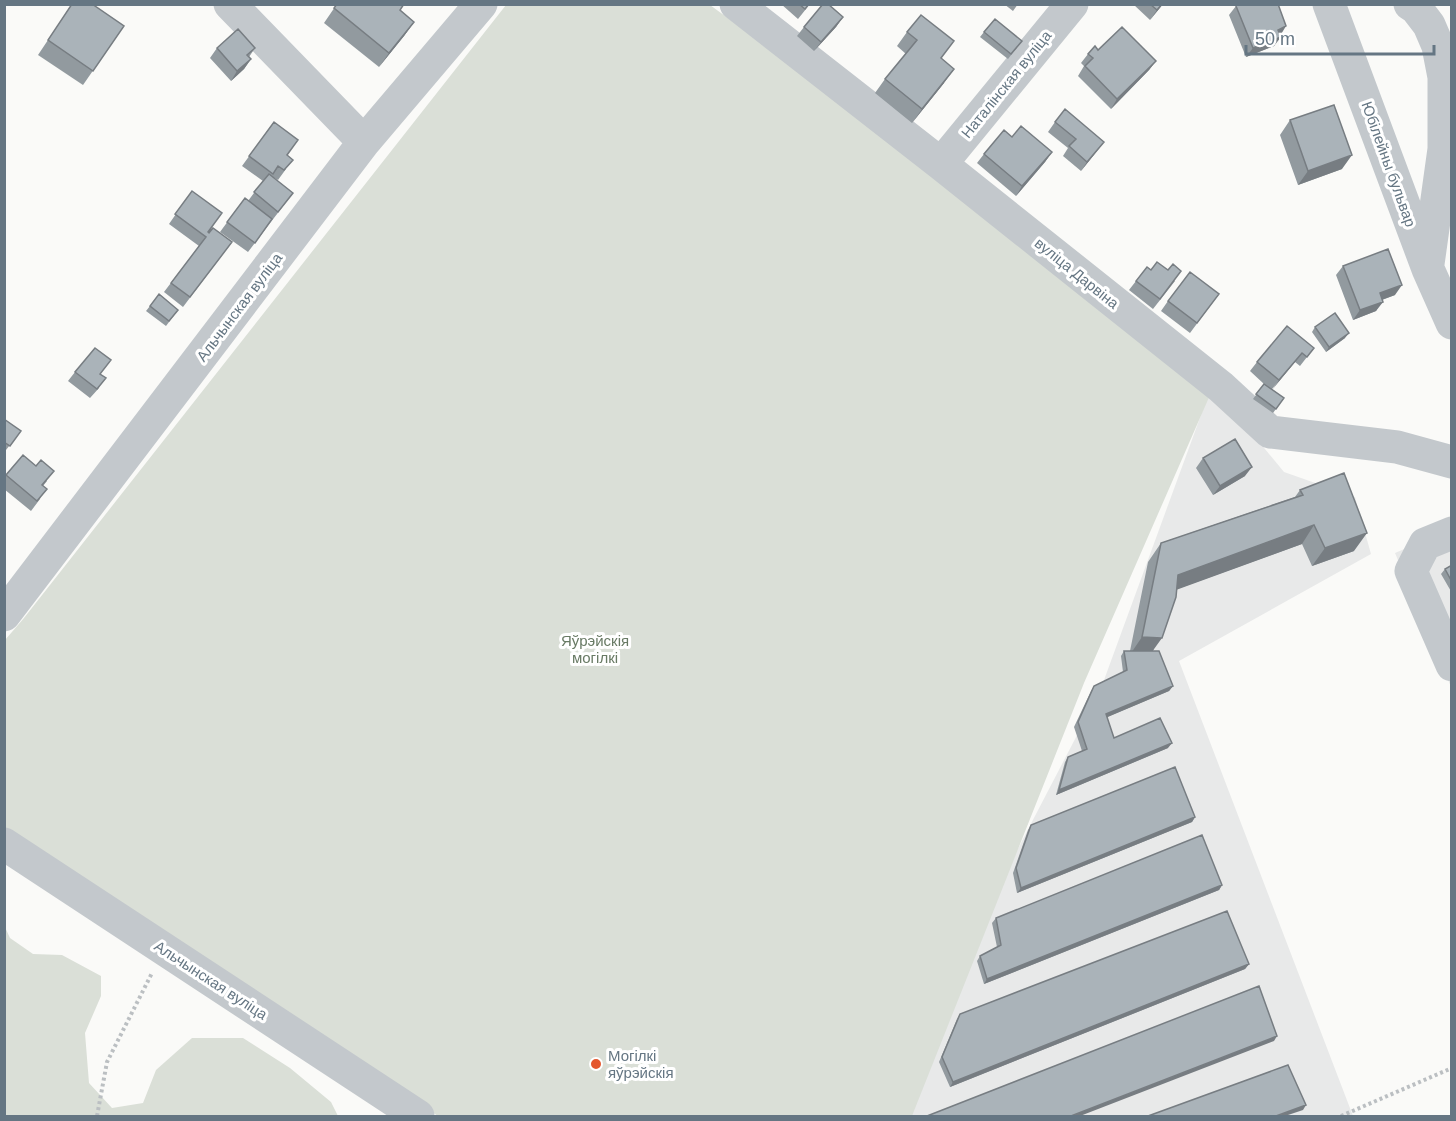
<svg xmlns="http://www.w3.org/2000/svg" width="1456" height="1121" font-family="Arial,sans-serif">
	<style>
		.built { fill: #e8e9e9 }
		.green { fill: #dadfd7 }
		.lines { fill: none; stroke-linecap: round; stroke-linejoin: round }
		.path { stroke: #bbbfc2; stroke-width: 4; stroke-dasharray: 3 3; stroke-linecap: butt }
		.minor { stroke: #c3c8cc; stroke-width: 33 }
		.wall { fill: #929a9f }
		.shaded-wall { fill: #777d82 }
		.building { fill: #aab3b9; stroke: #777d82; stroke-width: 1.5 }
		.poi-dot { fill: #e4572e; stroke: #fff; stroke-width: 2 }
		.labels { text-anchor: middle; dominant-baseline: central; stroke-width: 6; stroke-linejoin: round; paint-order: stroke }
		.street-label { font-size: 15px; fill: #657683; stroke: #fff }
		.park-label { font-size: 15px; fill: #687a64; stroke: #fff }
		.poi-label { font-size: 15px; fill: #657683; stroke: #fff; text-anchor: start }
	</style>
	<rect width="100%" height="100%" fill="#fafaf8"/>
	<!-- built -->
	<path class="built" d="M1212,385L1284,472L1355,497L1371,554L1179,661L1353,1116H879L1100,691Z
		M1451,529V687L1395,553Z"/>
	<!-- green -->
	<path class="green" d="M506,5H710L925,162L1214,386L1084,683L912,1116H438L63,875L5,830V640L24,618Z
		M4,925L10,938L33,954L62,955L101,976V996L85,1033L89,1083L112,1108L143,1103L156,1070L192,1038H243L290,1068L331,1102L338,1116H5Z"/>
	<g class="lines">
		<!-- path -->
		<path class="path" d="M97,1116L107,1062L152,973
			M1341,1116L1452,1068"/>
		<!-- minor -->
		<path class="minor" d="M230,4L364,142
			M736,4L941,164L1221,387L1270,432L1397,447L1452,462
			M1329,4L1428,269L1452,323
			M1410,4L1416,8L1429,25L1438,46L1444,77V149L1428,264
			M941,164L1072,4
			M1452,533L1425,544L1411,571L1452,665
			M4,615L364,142L481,4
			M4,844L418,1116"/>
	</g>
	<!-- wall -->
	<path class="wall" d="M72,4L124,26L83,85L38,55Z
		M337,4L400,11L414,22L404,36L379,67L324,23Z
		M781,4H810L798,19Z
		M1004,4H1018L1013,11Z
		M1133,4H1163L1150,20Z
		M1236,6L1280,35L1274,46L1246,57L1229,15Z
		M843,17L836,27L814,51L797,36L804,27Z
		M907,32L942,58L944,83L912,123L875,93L885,79L906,54L897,46Z
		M984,32L1022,41L1008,59L980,37Z
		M217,48H255L249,57L251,59L244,69L231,81L210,58Z
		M1098,50L1156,61L1149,70L1111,109L1078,76L1084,66L1081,63L1088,54Z
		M1290,120L1342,169L1298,185L1280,135Z
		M274,122L287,155L286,169L278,180L271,176L293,193L248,252L220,232L245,198L248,201L263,181L242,166Z
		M1055,122L1097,151L1081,171L1063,156L1068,148L1048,132Z
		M1012,137L1052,152L1045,162L1016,196L977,163L984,154Z
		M192,191L208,232L232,242L183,307L164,292L199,246L169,224Z
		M1343,266L1395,295L1382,300L1376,311L1353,320L1336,275Z
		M1151,270L1175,281L1153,309L1129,290L1136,281Z
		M1219,294L1190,333L1161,311L1168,301Z
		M150,306L178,310L166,326L146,311Z
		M1315,327L1345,338L1326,352L1312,332Z
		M1314,348L1300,366L1295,362L1272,389L1284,398L1273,413L1253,399L1264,384L1250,371L1257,362Z
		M75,372L101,374L99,388L90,398L68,381Z
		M4,419L21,431L6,450L4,449Z
		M23,455L47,481L43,486L40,499L31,511L4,489V477Z
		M1203,458L1245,476L1213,495L1196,468Z
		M1300,490L1354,551L1312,566L1302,544L1177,589L1153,651L1173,686L1169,691L1107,717L1114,738L1168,748L1056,795L1065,762L1068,757L1082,751L1074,727L1091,691L1094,686L1123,672L1121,656L1124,651H1130L1148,562L1161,543L1295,497Z
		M1452,565V593L1441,574L1445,569Z
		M1195,817L1192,822L1017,893L1013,873L1028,830L1031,825Z
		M1222,885L1219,890L984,984L977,961L980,956L997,947L992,923L996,918Z
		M1249,964L1245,969L950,1087L939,1062L957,1019L960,1014Z"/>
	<!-- shaded-wall -->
	<path class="shaded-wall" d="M1162,4H1163L1150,20L1157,10Z
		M843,17L836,27L814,51L821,42Z
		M414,22L404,36L379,67L389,53Z
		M1286,26L1280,36L1278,30Z
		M1281,37L1274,46L1246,57L1253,48Z
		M251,59L244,69L231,81L237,71Z
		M1156,61L1149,70L1111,109L1117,99Z
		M954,69L944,83L912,123L922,109Z
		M1104,142L1097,151L1081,171L1087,162Z
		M1052,152L1045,162L1016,196L1022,186Z
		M1352,155L1342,169L1298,185L1308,171Z
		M1402,285L1395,295L1373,303L1380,293Z
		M1383,302L1376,311L1353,320L1360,310Z
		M1349,333L1345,338L1326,352L1329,347Z
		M1302,353L1295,362L1272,390L1279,380Z
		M1252,467L1245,476L1213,495L1220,486Z
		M1314,525L1302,544L1165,594L1178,575Z
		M1367,533L1354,551L1312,566L1325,548Z
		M1142,637L1162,638L1149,656H1129Z
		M1173,686L1169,691L1103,719L1106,714Z
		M1172,743L1168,748L1056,795L1059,790Z
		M1195,817L1192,822L1017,893L1021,888Z
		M1222,885L1219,890L984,984L987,979Z
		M1249,964L1245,969L950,1087L953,1082Z
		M1277,1036L1274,1041L1080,1116H1071Z
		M1306,1105L1303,1110L1285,1116H1276Z"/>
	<!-- building -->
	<path class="building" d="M72,4H92L124,26L93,71L48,40Z
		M337,4H404L400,10L414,22L389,53L334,8Z
		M799,4H809L805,9Z
		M823,4H828L843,17L821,42L804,27Z
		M1150,4H1162L1157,10Z
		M1238,4H1278L1286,26L1278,30L1281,37L1253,48L1236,6Z
		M921,15L954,41L941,58L954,69L922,109L885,79L917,40L907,32Z
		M995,19L1022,41L1011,54L984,32Z
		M1122,27L1156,61L1117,99L1085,66L1093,58L1088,54L1095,46L1098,50Z
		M238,29L255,48L247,55L251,59L237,71L217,48Z
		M1334,105L1352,155L1308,171L1290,120Z
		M1065,109L1104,142L1087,162L1069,146L1076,139L1055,122Z
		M274,122L298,140L287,155L293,160L284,170L278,166L273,174L249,156Z
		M1021,126L1052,152L1022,186L984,154L1004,130L1012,137Z
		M269,174L293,193L278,212L254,192Z
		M192,191L222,213L208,232L209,233L213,228L232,242L190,297L171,283L206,237L175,214Z
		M245,198L272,219L255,243L227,222Z
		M1388,249L1402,285L1380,293L1383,302L1360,310L1343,266Z
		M1157,262L1168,270L1173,264L1181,271L1160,299L1136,281L1147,267L1151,270Z
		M1190,272L1219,294L1197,323L1168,301Z
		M159,294L178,310L169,321L150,306Z
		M1335,313L1349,333L1329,347L1315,327Z
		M1287,326L1314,348L1307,357L1302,353L1279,380L1257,362Z
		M95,348L111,360L100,374L106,378L97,389L75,372Z
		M1264,384L1284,398L1276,409L1256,394Z
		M4,419L21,431L10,446L4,442Z
		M1235,439L1252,467L1220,486L1203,458Z
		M23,455L36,466L41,460L54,471L42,485L47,489L37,501L6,475Z
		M1344,473L1367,533L1325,548L1314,525L1178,575L1176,597L1162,638L1142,637L1161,543L1303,495L1300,490Z
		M1452,565V582L1445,569Z
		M1124,651H1159L1173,686L1106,714L1114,738L1160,718L1172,743L1059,790L1068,757L1087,749L1078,722L1094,686L1127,670Z
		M1175,767L1195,817L1021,888L1016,868L1031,825Z
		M1202,835L1222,885L987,979L980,956L1001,945L996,918Z
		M1227,911L1249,964L953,1082L942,1057L960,1014Z
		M1259,986L1277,1036L1071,1116H927Z
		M1288,1065L1306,1105L1276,1116H1148Z"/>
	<!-- markers -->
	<circle class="poi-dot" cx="596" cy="1064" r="6"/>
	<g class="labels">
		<!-- street labels -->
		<g class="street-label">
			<text transform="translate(1006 84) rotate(-51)">Наталінская вуліца</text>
			<text transform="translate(1389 164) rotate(70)">Юбілейны бульвар</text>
			<text transform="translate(1077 273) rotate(39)">вуліца Дарвіна</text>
			<text transform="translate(239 307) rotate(-53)">Альчынская вуліца</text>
			<text transform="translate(211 980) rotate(33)">Альчынская вуліца</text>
		</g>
		<!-- park labels -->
		<g class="park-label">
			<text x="595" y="640">Яўрэйскія<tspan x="595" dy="17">могілкі</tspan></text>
		</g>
		<!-- poi labels -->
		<g class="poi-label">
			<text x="608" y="1055">Могілкі<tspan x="608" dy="17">яўрэйскія</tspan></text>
		</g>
	</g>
	<!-- border -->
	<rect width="1456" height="1121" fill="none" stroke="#657683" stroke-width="12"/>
	<!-- scale -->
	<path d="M1246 45v9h188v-9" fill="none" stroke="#657683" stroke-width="3"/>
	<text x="1255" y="45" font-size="18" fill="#657683" stroke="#ffffff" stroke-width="4.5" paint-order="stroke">50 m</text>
</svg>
